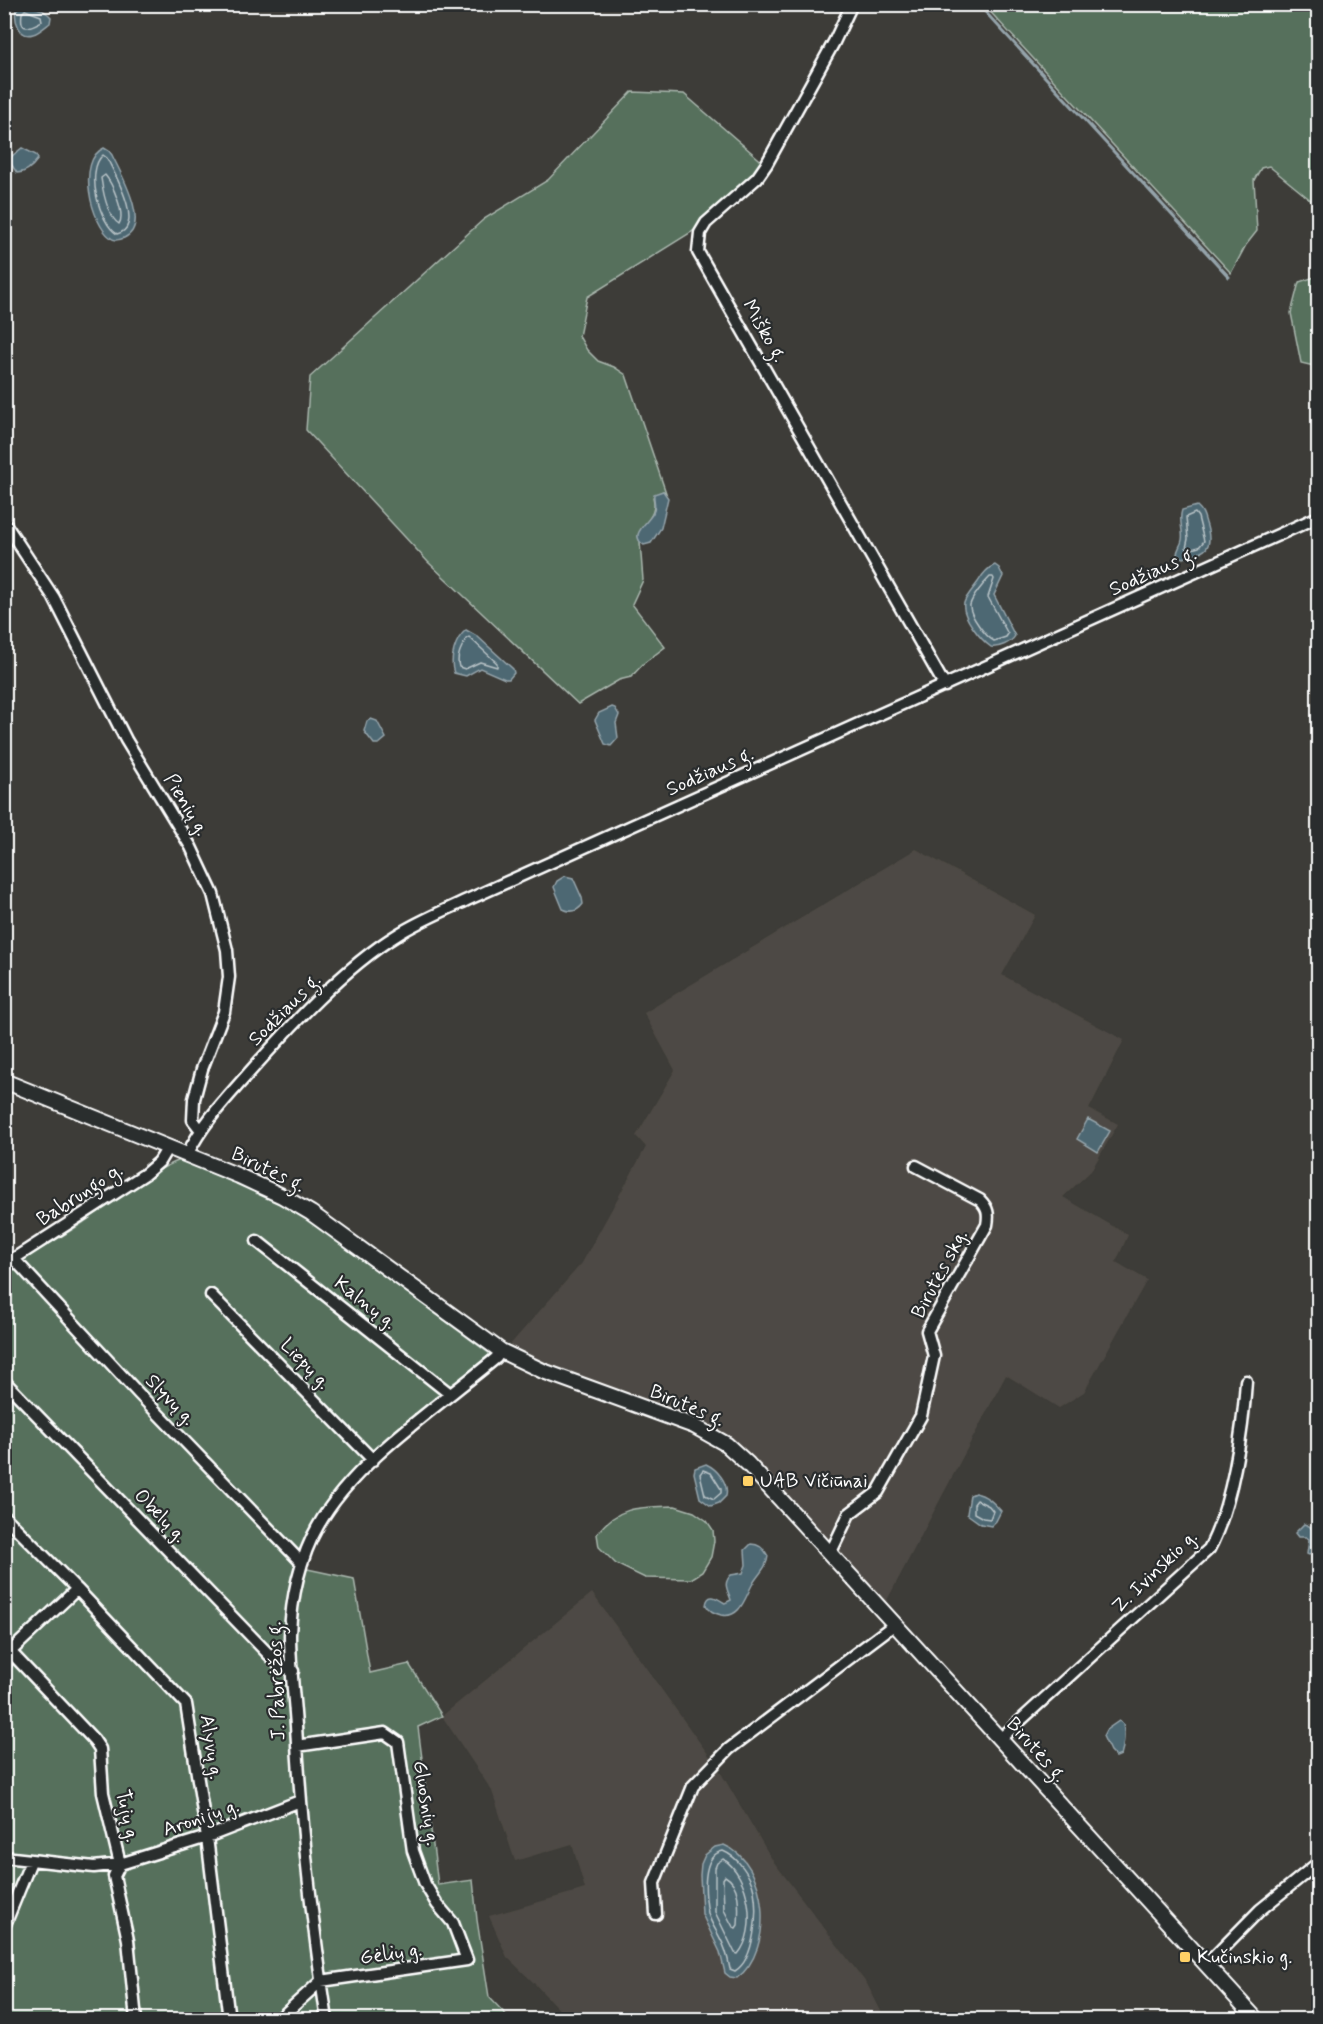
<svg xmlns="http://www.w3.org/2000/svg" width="1323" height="2024" font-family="Mynerve,sans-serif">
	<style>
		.built { fill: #4e4a44 }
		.green { fill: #566f5c; stroke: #aab7ae; stroke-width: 1.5 }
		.water { fill: #4e6873; stroke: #95a4ab; stroke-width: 1.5 }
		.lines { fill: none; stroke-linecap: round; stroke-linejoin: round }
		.shore { stroke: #b8c3c7; stroke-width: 1.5 }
		.stream { stroke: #95a4ab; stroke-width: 3 }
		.minor-casing { stroke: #fff; stroke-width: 15 }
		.major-casing { stroke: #fff; stroke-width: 18 }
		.minor { stroke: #2a2d2e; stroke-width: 10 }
		.major { stroke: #2a2d2e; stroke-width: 14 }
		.poi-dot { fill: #ffd166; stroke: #2a2d2e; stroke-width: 2 }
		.labels { text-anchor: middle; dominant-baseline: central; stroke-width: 4.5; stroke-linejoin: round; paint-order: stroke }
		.street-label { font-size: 20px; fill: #fff; stroke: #2a2d2e }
		.poi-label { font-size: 20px; fill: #fff; stroke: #2a2d2e; text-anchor: start }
	</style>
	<rect width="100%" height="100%" fill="#3d3c38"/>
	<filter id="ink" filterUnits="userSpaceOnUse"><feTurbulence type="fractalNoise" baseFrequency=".0167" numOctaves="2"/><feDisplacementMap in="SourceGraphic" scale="12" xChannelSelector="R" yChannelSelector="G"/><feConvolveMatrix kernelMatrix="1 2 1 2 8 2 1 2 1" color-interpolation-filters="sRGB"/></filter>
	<g filter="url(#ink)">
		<!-- built -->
		<path class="built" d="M916,849L1035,915L1002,975L1124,1040L1089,1109L1118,1124L1091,1171L1063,1197L1128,1235L1116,1262L1147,1280L1084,1392L1059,1408L1006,1375L885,1604L758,1462L722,1433L706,1425L523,1355L508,1347L582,1263L646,1147L636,1136L675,1070L644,1013Z
			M592,1593L718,1768L773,1861L867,1984L885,2019H568L533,1982L507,1957L489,1916L585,1889L572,1844L515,1861L492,1791L442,1716Z"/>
		<!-- green -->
		<path class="green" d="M984,5H1318V206L1269,166L1261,168L1254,180L1257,231L1246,245L1231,273Z
			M632,92L684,94L766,165L706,223L587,297L579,336L587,350L598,361L614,367L626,375L666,493L663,491L653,497C658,516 644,521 638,536L640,542L643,580L632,604L665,647L644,663L631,677L619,680L578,704L428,562L306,430L310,377L484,219L548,180Z
			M1318,276V367L1301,363L1291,313L1299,282Z
			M183,1159L251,1187L300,1214L490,1354L374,1451L351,1475L298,1567L354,1579L370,1673L409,1664L442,1716L418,1727L438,1885L473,1880L477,1920L489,1997L510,2019L5,2020V1271C31,1254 58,1239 84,1222C116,1200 147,1172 183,1159Z
			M675,1506L694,1512L707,1521L713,1530L714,1541L711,1557L702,1572L691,1579L645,1578L616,1564L599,1547L597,1534C617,1505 643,1507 675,1506Z"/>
		<!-- water -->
		<path class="water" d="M21,6C31,5 44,9 51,17L50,23C46,26 38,33 33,34C19,39 14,19 16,10Z
			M22,148L36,155L38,159C33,166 26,173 17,173L9,161L12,156Z
			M104,148L109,151L112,155C120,172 152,226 124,238C120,240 114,241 111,238C91,224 76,160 104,148Z
			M663,491L668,498L661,528L651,543L644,545C628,535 648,523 653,513C657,507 653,500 654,494Z
			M1197,506C1203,511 1204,516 1206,523C1214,548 1207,553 1183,558L1177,555C1177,548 1181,546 1182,540C1184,531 1178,521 1182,510Z
			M995,565L999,568L1003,576L994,595L1015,636C1011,643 999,648 991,647C981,640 961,616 964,603C966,596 974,588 978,582C982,575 987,568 995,565Z
			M466,630L477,636L513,669L514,673L509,679H505L480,668L466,676L454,673C449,659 455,639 466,630Z
			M612,707L615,708L619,715L616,723L618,738L611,746L605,744L595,720L599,713Z
			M371,719L377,721L386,738L379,744H374L364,731L367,721Z
			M565,876L573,878L582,898L583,904C578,911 571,913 563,909L554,887L557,881Z
			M1088,1119L1110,1131L1098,1152L1077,1139Z
			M706,1464C717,1469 729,1483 726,1496L719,1503L711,1506L700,1498L694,1473L695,1468Z
			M975,1493C986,1495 993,1502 1001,1511L996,1521L991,1526L981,1524L967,1514L970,1495Z
			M1304,1524L1309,1526L1318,1534V1551L1309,1555L1307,1554L1309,1539L1306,1537H1298L1295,1533Z
			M751,1544C759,1544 764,1548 768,1556C767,1568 758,1574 752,1585C745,1598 740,1619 721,1615C714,1613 709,1611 706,1605C708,1591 718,1599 725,1603L731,1600C728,1590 722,1584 731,1575L743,1573L746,1565L745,1550Z
			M1119,1721L1123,1724C1125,1733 1124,1746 1121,1755L1116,1757L1110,1751L1103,1736L1106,1730Z
			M724,1845C769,1863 775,1950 737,1978L730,1977L725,1973L720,1952L702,1914L700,1875L701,1864L705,1855L715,1847Z"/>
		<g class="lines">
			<!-- shore -->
			<path class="shore" d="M25,10L41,16L42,21C31,27 19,34 22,13Z
				M103,155L107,158C114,173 146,227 117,234C99,223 85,170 103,155Z
				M105,175C112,183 126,214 119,224C107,216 103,192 101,178Z
				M1195,513L1198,517L1204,541L1199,547L1188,550L1186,548L1188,539L1186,517Z
				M990,577H993L994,579L988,597L1008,634L1006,637L994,641C986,637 969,615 970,605C972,597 984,583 990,577Z
				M469,637L497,663V667L480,662L465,669L459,667C456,657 461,648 466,639Z
				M703,1470L711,1473L721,1489V1493L714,1499L705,1495L700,1474Z
				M977,1500L989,1506L993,1511L990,1519L983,1518L974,1513V1504Z
				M723,1851C738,1857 751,1876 754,1891C758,1912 755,1959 735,1971L730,1969C728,1958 726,1948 720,1938C716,1930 710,1922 708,1913C705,1896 700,1855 723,1851Z
				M723,1859C750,1875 758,1931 738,1954L735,1953L715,1912V1868L717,1863Z
				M725,1876C741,1885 739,1908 738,1925L736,1928L733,1927L724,1910L723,1879Z"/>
			<!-- stream -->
			<path class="stream" d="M978,4L1229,277"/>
			<!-- minor casing -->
			<g class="minor-casing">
				<path id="minor" d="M852,4L834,42L766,165L757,178L706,223L700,233L698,252L945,686
					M4,522L54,598L126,740L191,847L213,894L227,950L229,977L224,1012L202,1069L194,1099L193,1120L200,1129
					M187,1155C202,1124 225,1100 247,1075C290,1027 343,968 397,935C419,921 444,911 467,900L1318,517
					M257,1241L450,1394
					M14,1259L139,1394L302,1563
					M4,1265L145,1174L159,1162L168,1147
					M211,1295L373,1460
					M4,1381L279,1665L293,1671
					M4,1516L77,1589L186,1704L207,1837L229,2020
					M830,1554L849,1514L878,1492L921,1416L934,1356L927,1331L987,1225C989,1214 988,1208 980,1200L916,1166
					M4,1645L94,1740L100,1749L103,1793L120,1864L114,1876L128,1940L136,2020
					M4,1667L11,1651L77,1589
					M1000,1739L1209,1549C1232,1506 1243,1431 1246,1381
					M4,1857L94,1867L120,1864L207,1837L300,1801
					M656,1914L654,1883L693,1786L729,1749L895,1624
					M4,1927L31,1861
					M1206,1965L1260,1910L1318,1863
					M278,2020L321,1981L467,1960L453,1923L437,1904L425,1884L413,1851L398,1742L385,1733L297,1746
					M327,2020C312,1922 301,1824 296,1726C294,1696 290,1665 290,1635C291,1599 300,1557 318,1526C354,1461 440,1405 496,1358L501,1351"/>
			</g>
			<!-- major casing -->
			<g class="major-casing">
				<path id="major" d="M4,1081L239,1176L282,1196L311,1213L501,1351L543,1371L694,1426L726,1444L748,1464L1257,2020"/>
			</g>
			<!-- minor -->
			<use href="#minor" class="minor"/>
			<!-- major -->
			<use href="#major" class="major"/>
		</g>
	</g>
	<!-- markers -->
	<g class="poi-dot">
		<rect x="742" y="1475" width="12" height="12" rx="3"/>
		<rect x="1179" y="1951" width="12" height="12" rx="3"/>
	</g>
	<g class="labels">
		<!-- street labels -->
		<g class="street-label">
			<text transform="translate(764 331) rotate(60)">Miško g.</text>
			<text transform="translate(1153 572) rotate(-24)">Sodžiaus g.</text>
			<text transform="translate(710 772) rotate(-24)">Sodžiaus g.</text>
			<text transform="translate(186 805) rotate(59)">Pienių g.</text>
			<text transform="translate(285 1010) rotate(-45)">Sodžiaus g.</text>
			<text transform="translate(268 1170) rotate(26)">Birutės g.</text>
			<text transform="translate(80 1195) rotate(-33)">Babrungo g.</text>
			<text transform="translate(940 1274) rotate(-62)">Birutės skg.</text>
			<text transform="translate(365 1303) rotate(38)">Kalnų g.</text>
			<text transform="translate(305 1364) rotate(46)">Liepų g.</text>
			<text transform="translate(170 1400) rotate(46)">Slyvų g.</text>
			<text transform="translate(687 1406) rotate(23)">Birutės g.</text>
			<text transform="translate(160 1516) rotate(46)">Obelų g.</text>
			<text transform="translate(1155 1572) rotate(-44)">Z. Ivinskio g.</text>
			<text transform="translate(277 1681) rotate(-92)">J. Pabrėžos g.</text>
			<text transform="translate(211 1747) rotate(81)">Alyvų g.</text>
			<text transform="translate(1036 1750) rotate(48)">Birutės g.</text>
			<text transform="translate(426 1803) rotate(81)">Gluosnių g.</text>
			<text transform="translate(127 1816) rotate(78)">Tujų g.</text>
			<text transform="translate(201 1818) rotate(-19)">Aronijų g.</text>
			<text transform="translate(391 1954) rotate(-8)">Gėlių g.</text>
		</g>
		<!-- poi labels -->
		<g class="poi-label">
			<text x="760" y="1481">UAB Vičiūnai</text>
			<text x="1197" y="1957">Kučinskio g.</text>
		</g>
	</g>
	<!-- margin -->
	<rect width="1323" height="2024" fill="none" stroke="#2a2d2e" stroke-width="24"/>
	<rect x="12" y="12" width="1299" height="2000" fill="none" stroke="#fff" stroke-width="2" filter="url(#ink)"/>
</svg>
